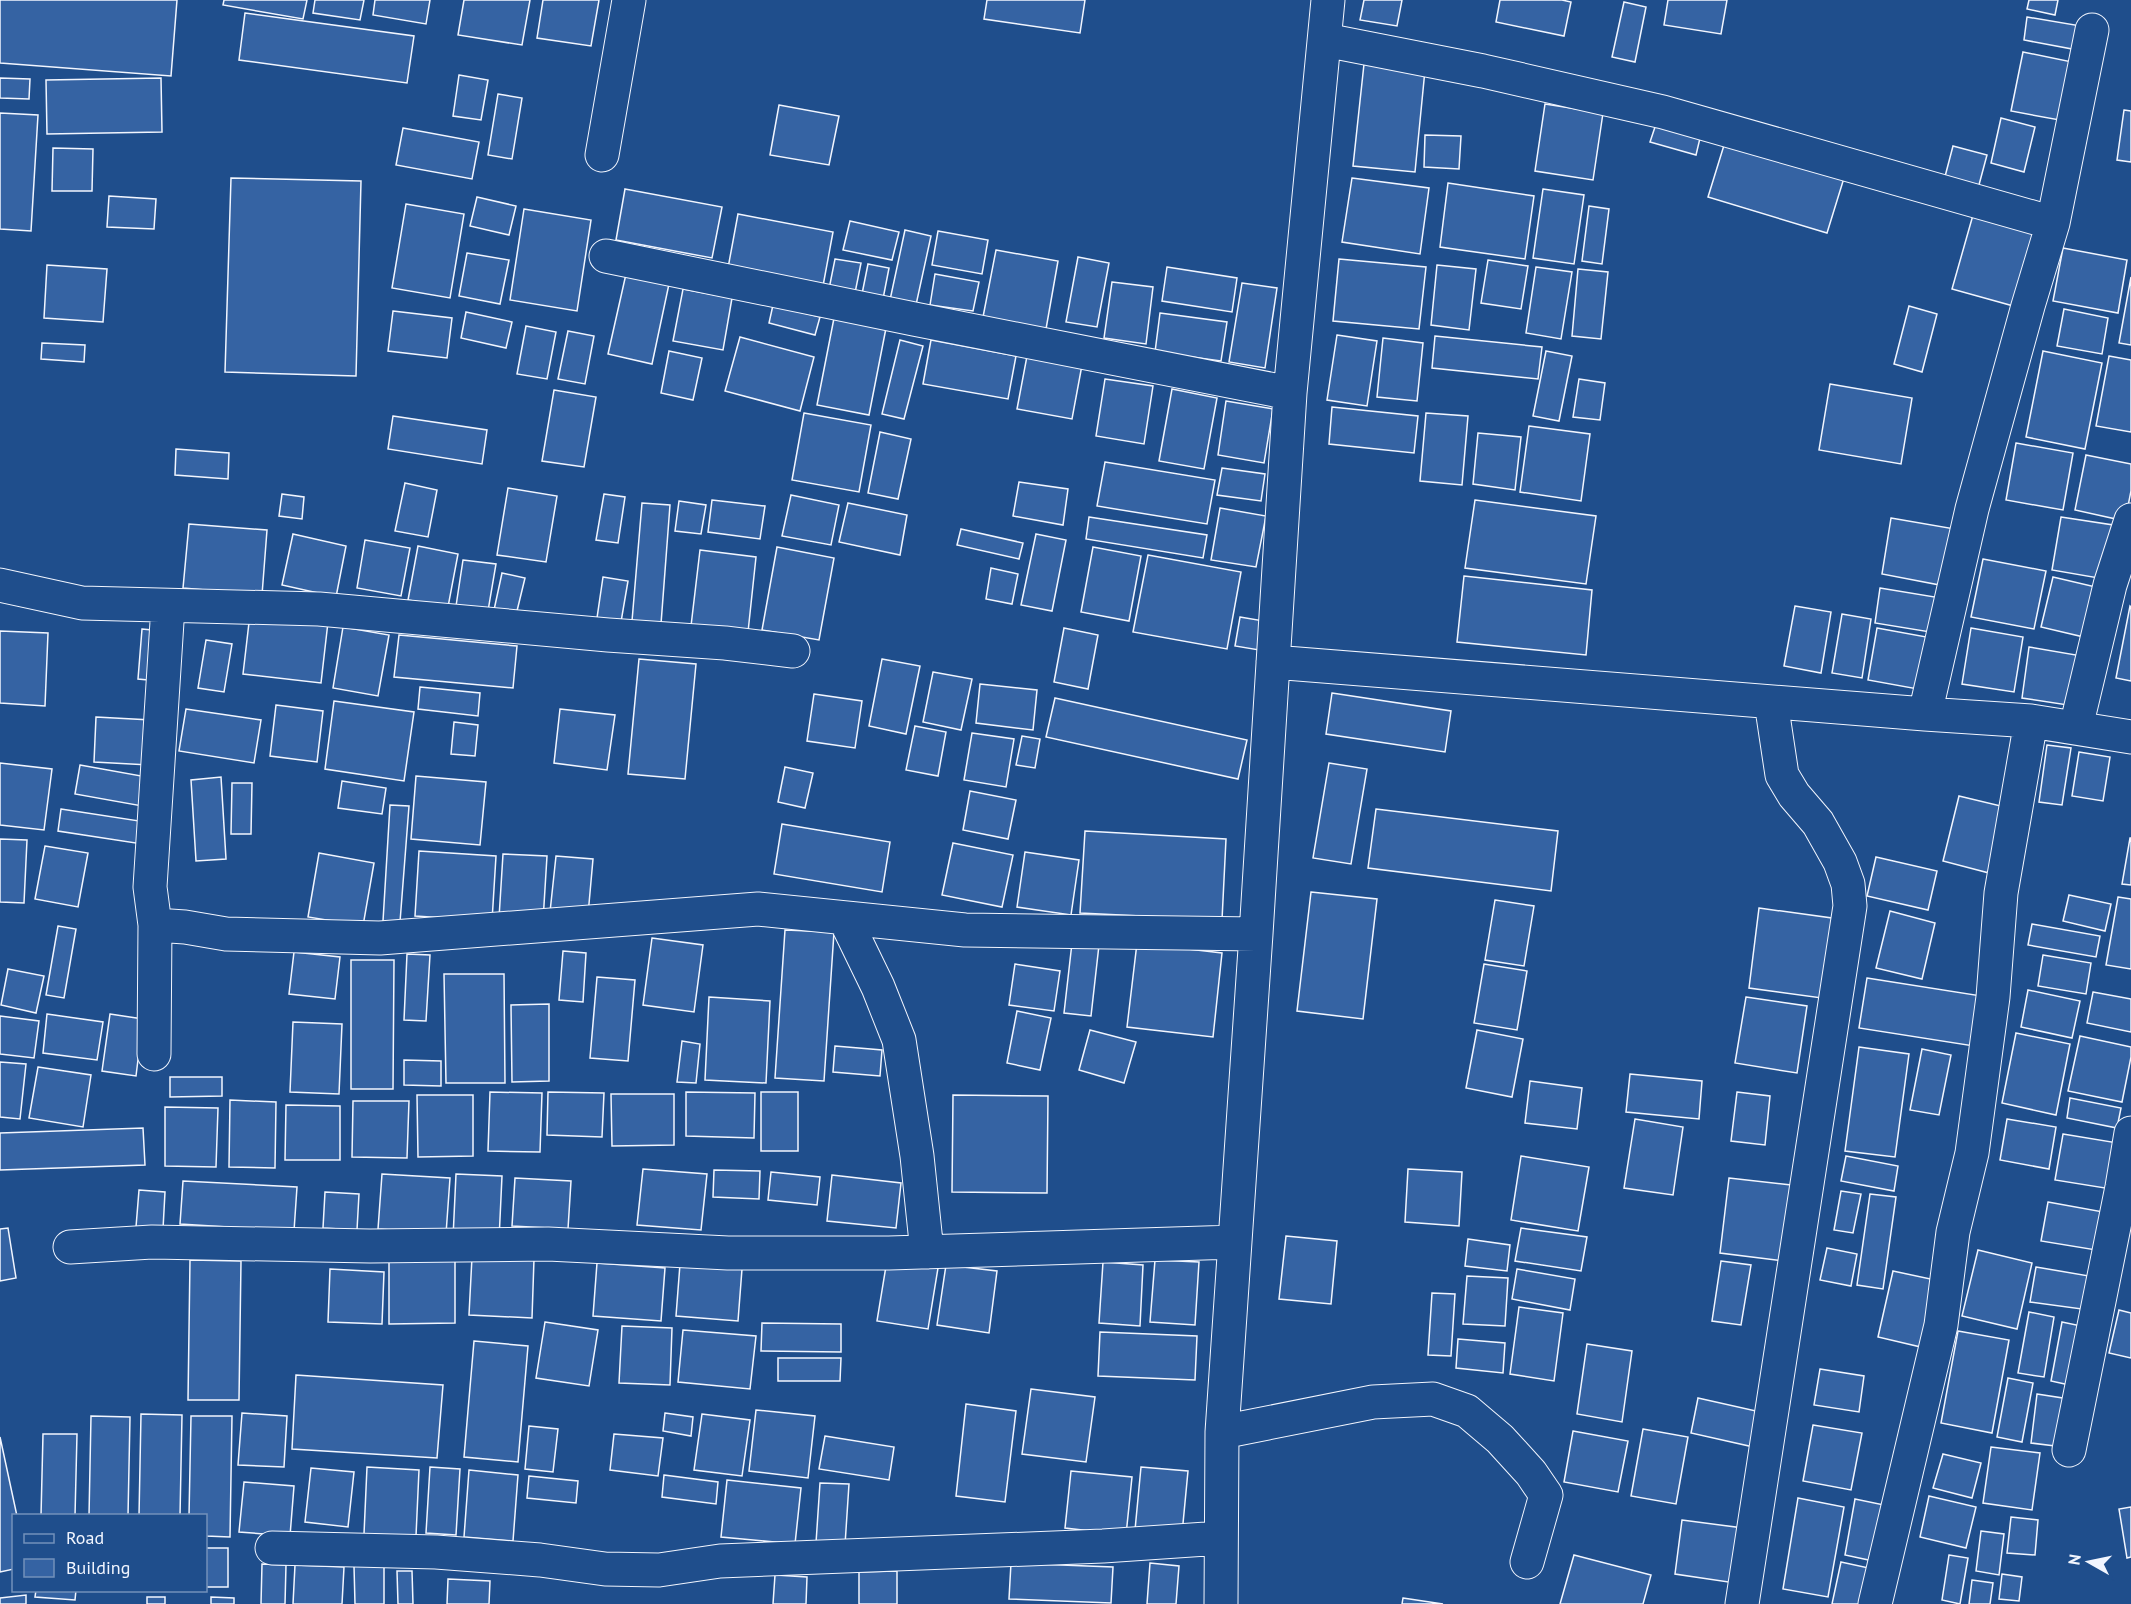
<svg xmlns="http://www.w3.org/2000/svg" width="2131" height="1604" font-family="'PT Sans',sans-serif">
	<style>
		.building { fill: #3563a3; stroke: #f2f6ff; stroke-width: 1.5 }
		.lines { fill: none; stroke-linecap: round; stroke-linejoin: round }
		.street-casing { stroke: #f2f6ff; stroke-width: 35 }
		.street { stroke: #1f4e8c; stroke-width: 33 }
	</style>
	<rect width="100%" height="100%" fill="#1f4e8c"/>
	<!-- building -->
	<path class="building" d="M0,0H177L171,76L0,63Z
		M224,0H307L303,19L223,5Z
		M315,0H364L360,20L313,13Z
		M375,0H430L426,24L373,15Z
		M464,0H530L522,45L458,35Z
		M543,0H599L591,46L537,38Z
		M987,0H1085L1080,33L984,19Z
		M1364,0H1402L1397,26L1360,20Z
		M1500,0H1562L1571,2L1564,36L1496,22Z
		M1668,0H1727L1721,34L1664,25Z
		M2029,0H2058L2055,15L2027,9Z
		M1624,2L1646,7L1635,62L1612,57Z
		M245,13L414,36L407,83L239,60Z
		M2027,17L2087,27L2083,51L2024,40Z
		M2023,52L2077,63L2065,121L2011,111Z
		M1364,64L1425,70L1415,172L1353,166Z
		M459,75L488,80L481,120L453,116Z
		M0,78L30,79L29,99L0,98Z
		M161,78L162,132L47,134L46,80Z
		M498,94L522,98L512,159L488,155Z
		M1545,104L1603,113L1593,180L1535,171Z
		M779,105L839,116L829,165L770,155Z
		M2124,110L2131,111V162L2117,160Z
		M0,113L38,115L31,231L0,229Z
		M2001,118L2035,127L2024,172L1991,163Z
		M1657,121L1701,134L1696,155L1650,142Z
		M403,128L479,142L472,179L396,165Z
		M1425,135L1461,136L1459,169L1424,167Z
		M1725,142L1844,178L1827,233L1708,197Z
		M1953,146L1987,155L1976,196L1942,188Z
		M53,148L93,149L92,191H52Z
		M231,178L361,181L356,376L225,372Z
		M1352,178L1429,188L1420,254L1342,242Z
		M1448,183L1534,196L1525,259L1440,247Z
		M625,189L722,207L712,258L616,240Z
		M1543,189L1584,195L1574,264L1533,258Z
		M109,196L156,199L154,229L107,227Z
		M477,197L516,206L509,235L470,226Z
		M406,204L464,214L450,298L392,288Z
		M1589,206L1609,209L1602,264L1582,261Z
		M524,209L591,220L577,311L510,300Z
		M738,214L833,232L823,286L728,268Z
		M1973,215L2038,233L2017,307L1952,289Z
		M850,221L899,232L892,260L843,250Z
		M905,230L931,236L916,305L890,300Z
		M938,231L988,240L982,274L932,265Z
		M2063,248L2127,260L2118,313L2053,301Z
		M996,250L1058,261L1046,329L983,317Z
		M467,253L509,260L500,304L459,296Z
		M1078,257L1109,263L1097,327L1066,322Z
		M835,259L861,263L855,293L829,289Z
		M1339,259L1426,267L1419,329L1333,321Z
		M1488,260L1528,266L1521,309L1481,303Z
		M868,264L889,268L882,304L861,299Z
		M47,265L107,269L103,322L44,318Z
		M1437,265L1476,269L1469,330L1431,325Z
		M1167,267L1237,278L1232,312L1162,301Z
		M1536,267L1572,272L1561,339L1526,333Z
		M1578,269L1608,272L1601,339L1572,336Z
		M626,274L669,284L652,364L608,354Z
		M935,274L979,282L973,311L930,305Z
		M2131,277V345L2119,343Z
		M1112,282L1153,287L1146,344L1104,338Z
		M1242,283L1277,288L1265,368L1229,362Z
		M683,289L732,298L723,350L673,341Z
		M773,305L820,317L815,335L769,323Z
		M1909,306L1937,314L1922,372L1894,364Z
		M2064,309L2108,318L2102,354L2057,346Z
		M393,311L452,318L447,358L388,351Z
		M466,312L512,322L506,348L461,338Z
		M835,313L887,323L869,415L817,405Z
		M1160,313L1227,322L1221,361L1155,352Z
		M526,326L556,332L547,379L517,374Z
		M568,331L594,336L585,384L558,379Z
		M1337,335L1377,341L1367,406L1327,400Z
		M1435,336L1542,347L1538,379L1432,368Z
		M740,337L814,357L800,411L725,391Z
		M1383,338L1423,343L1417,401L1377,397Z
		M900,340L923,346L904,419L882,414Z
		M931,340L1016,356L1008,399L923,384Z
		M42,343L85,345L84,362L41,359Z
		M669,351L702,358L693,400L661,393Z
		M1546,351L1572,356L1559,421L1533,416Z
		M2043,351L2102,363L2085,449L2026,437Z
		M1027,356L1082,365L1072,419L1017,409Z
		M2109,356L2131,360V432L2096,426Z
		M1105,379L1153,386L1144,444L1096,436Z
		M1579,379L1605,383L1600,420L1573,417Z
		M1830,384L1912,398L1901,464L1819,450Z
		M1172,389L1217,398L1204,469L1159,461Z
		M554,390L596,397L584,467L542,461Z
		M1226,401L1273,409L1264,463L1218,455Z
		M1332,407L1418,416L1414,453L1329,444Z
		M804,413L871,425L859,492L792,480Z
		M1426,413L1468,416L1462,485L1420,481Z
		M393,416L487,430L482,464L388,449Z
		M1529,426L1590,434L1581,501L1520,492Z
		M880,432L911,439L898,499L868,493Z
		M1478,433L1521,437L1515,490L1473,484Z
		M2016,443L2073,453L2063,510L2006,500Z
		M176,449L229,453L228,479L175,475Z
		M2086,455L2131,464V491L2125,521L2075,510Z
		M1105,462L1215,480L1207,524L1097,506Z
		M1222,468L1265,474L1261,501L1217,495Z
		M1019,482L1068,489L1063,525L1013,516Z
		M405,483L437,490L428,537L395,531Z
		M508,488L557,496L546,562L497,555Z
		M282,494L304,497L302,519L279,516Z
		M604,494L625,497L618,543L596,540Z
		M791,495L839,505L831,545L782,536Z
		M712,500L765,506L760,539L708,532Z
		M1475,500L1596,516L1586,584L1465,568Z
		M679,501L706,505L701,534L675,531Z
		M642,503L670,505L661,624L632,621Z
		M848,503L907,515L900,555L839,542Z
		M1220,508L1266,516L1256,567L1211,560Z
		M1089,517L1207,535L1203,558L1086,539Z
		M2061,517L2113,525L2104,579L2052,570Z
		M1891,518L1955,529L1945,586L1882,574Z
		M189,524L267,530L262,595L183,588Z
		M961,529L1023,543L1019,559L957,545Z
		M293,534L346,546L336,597L282,585Z
		M1036,534L1066,540L1052,611L1021,605Z
		M365,540L410,548L401,596L357,588Z
		M418,546L458,554L448,607L408,600Z
		M777,547L834,558L819,640L762,630Z
		M1093,547L1141,556L1129,621L1081,612Z
		M700,550L756,557L748,632L691,626Z
		M1148,555L1241,572L1227,649L1133,632Z
		M1983,559L2046,571L2034,629L1971,617Z
		M463,560L496,564L488,611L456,606Z
		M991,568L1018,574L1012,604L986,599Z
		M502,573L525,578L516,615L494,610Z
		M1464,576L1592,590L1586,655L1457,642Z
		M603,577L628,581L621,622L597,618Z
		M2053,577L2100,588L2088,638L2041,627Z
		M1880,588L1935,597L1930,632L1875,623Z
		M1795,606L1831,612L1821,673L1784,666Z
		M2130,606L2131,607V681L2116,678Z
		M250,614L328,622L321,683L243,674Z
		M1842,614L1871,619L1862,678L1832,673Z
		M1240,617L1264,621L1259,650L1235,646Z
		M343,627L389,635L378,696L333,688Z
		M1064,628L1098,635L1088,689L1054,682Z
		M1877,628L1932,638L1923,690L1868,680Z
		M1971,628L2023,637L2014,692L1962,684Z
		M142,629L162,631L158,681L138,679Z
		M0,631L48,633L45,706L0,703Z
		M399,635L517,646L513,688L394,677Z
		M206,640L232,644L224,692L198,688Z
		M2029,647L2082,656L2074,706L2022,698Z
		M639,659L696,664L685,779L628,774Z
		M882,659L920,666L906,734L869,726Z
		M933,672L972,679L961,730L923,722Z
		M980,684L1037,690L1033,730L976,723Z
		M420,687L480,693L478,716L418,709Z
		M1332,693L1451,711L1445,752L1326,734Z
		M814,694L862,701L855,748L807,741Z
		M1055,698L1247,740L1238,779L1046,737Z
		M334,701L414,712L404,781L325,769Z
		M276,705L323,711L317,762L270,756Z
		M186,709L261,720L254,763L179,751Z
		M560,709L615,715L607,770L554,763Z
		M96,717L151,720L149,765L94,762Z
		M454,722L478,725L475,756L451,754Z
		M915,726L946,732L938,776L906,770Z
		M972,733L1014,739L1006,787L964,780Z
		M1022,736L1040,739L1035,768L1016,765Z
		M2047,745L2071,748L2062,805L2039,802Z
		M2079,752L2110,757L2103,801L2072,796Z
		M0,763L52,769L44,830L0,825Z
		M1329,763L1367,769L1351,864L1313,858Z
		M80,765L147,777L142,806L75,794Z
		M785,767L813,773L805,808L778,802Z
		M416,776L486,782L480,845L411,839Z
		M221,777L226,859L196,861L191,780Z
		M342,781L386,788L382,814L338,808Z
		M232,783H252L251,834H231Z
		M970,791L1016,800L1008,839L963,830Z
		M1959,796L2005,807L1989,873L1943,861Z
		M390,805L409,806L400,922L383,921Z
		M61,809L146,822L142,844L58,831Z
		M1376,809L1558,831L1551,891L1368,868Z
		M782,824L890,842L882,892L774,874Z
		M1085,831L1226,839L1222,920L1080,913Z
		M2130,838H2131V885L2122,884Z
		M0,839L27,840L24,903L0,902Z
		M953,843L1013,855L1002,907L942,895Z
		M45,846L88,853L78,907L35,899Z
		M419,851L496,856L492,921L415,916Z
		M1025,852L1079,860L1071,915L1017,907Z
		M319,853L374,863L363,926L308,917Z
		M503,854L547,856L543,921L499,918Z
		M556,856L593,859L588,915L550,912Z
		M1876,857L1937,871L1928,910L1867,896Z
		M1311,892L1377,899L1363,1019L1297,1011Z
		M2069,895L2111,904L2105,931L2063,921Z
		M2118,897L2131,899V969L2106,965Z
		M1495,900L1534,906L1524,966L1485,960Z
		M1759,908L1839,919L1829,999L1749,988Z
		M1890,911L1935,923L1922,979L1876,968Z
		M2032,924L2100,936L2096,957L2028,945Z
		M58,926L76,929L64,998L46,995Z
		M785,930L834,932L824,1081L775,1078Z
		M652,938L703,945L694,1012L643,1005Z
		M1072,943L1099,945L1091,1016L1064,1013Z
		M1137,943L1222,953L1213,1037L1127,1027Z
		M563,951L586,953L583,1002L559,1000Z
		M294,952L340,957L335,999L289,994Z
		M407,954L430,955L426,1021L404,1020Z
		M2043,955L2091,963L2086,994L2038,986Z
		M351,960H394L393,1089H351Z
		M1015,964L1060,971L1054,1011L1009,1005Z
		M1484,964L1527,971L1517,1030L1474,1023Z
		M8,969L44,976L36,1013L1,1005Z
		M444,974H504L505,1083H446Z
		M597,977L635,980L628,1061L590,1058Z
		M1867,978L1988,997L1980,1047L1859,1028Z
		M2028,990L2080,1001L2072,1038L2021,1027Z
		M2093,992L2131,999V1032L2087,1023Z
		M709,997L770,1001L766,1083L705,1080Z
		M1746,997L1807,1006L1797,1073L1735,1063Z
		M549,1004V1081L512,1082L511,1005Z
		M1017,1011L1051,1018L1040,1070L1007,1063Z
		M47,1014L103,1022L97,1060L43,1053Z
		M110,1014L143,1019L136,1076L102,1071Z
		M0,1016L39,1021L34,1058L0,1054Z
		M293,1022L342,1024L339,1094L290,1092Z
		M1090,1030L1136,1042L1124,1083L1079,1070Z
		M1477,1030L1523,1039L1512,1097L1466,1088Z
		M2016,1033L2070,1044L2056,1115L2002,1103Z
		M2080,1036L2131,1047V1057L2122,1102L2068,1091Z
		M682,1041L700,1044L696,1083L677,1082Z
		M835,1046L882,1050L880,1076L833,1072Z
		M1859,1047L1909,1054L1895,1157L1845,1151Z
		M1922,1049L1951,1055L1939,1115L1910,1110Z
		M404,1060L441,1061V1086L404,1085Z
		M0,1062L26,1064L20,1119L0,1117Z
		M38,1067L91,1075L83,1127L29,1118Z
		M1630,1074L1702,1081L1699,1119L1626,1112Z
		M170,1077H222V1096L170,1097Z
		M1530,1081L1582,1088L1577,1129L1525,1123Z
		M490,1092L542,1093L540,1152L488,1151Z
		M548,1092L604,1093L602,1137L547,1135Z
		M686,1092L755,1093L754,1138L686,1136Z
		M761,1092H798V1151H761Z
		M1737,1092L1770,1096L1765,1145L1731,1141Z
		M611,1094H674V1145L612,1146Z
		M417,1095H473V1156L418,1157Z
		M953,1095L1048,1096L1047,1193L952,1192Z
		M2070,1098L2121,1108L2117,1128L2067,1118Z
		M230,1100L276,1102L275,1168L229,1167Z
		M353,1101H409L407,1158L352,1157Z
		M286,1105L340,1106V1160H285Z
		M165,1107L218,1108L216,1167L165,1166Z
		M1635,1119L1683,1127L1673,1195L1624,1188Z
		M2007,1119L2056,1127L2049,1169L2000,1160Z
		M143,1128L145,1165L0,1170V1133Z
		M2063,1134L2118,1143L2111,1189L2055,1180Z
		M1521,1156L1589,1167L1578,1231L1511,1220Z
		M1846,1156L1898,1166L1894,1191L1841,1181Z
		M643,1169L707,1174L701,1230L637,1225Z
		M1408,1169L1462,1172L1459,1226L1405,1222Z
		M714,1170L760,1171L759,1199L713,1197Z
		M771,1172L820,1177L817,1205L768,1200Z
		M382,1174L450,1178L446,1234L378,1229Z
		M456,1174L502,1176L499,1240L453,1238Z
		M832,1175L901,1183L896,1228L827,1221Z
		M515,1178L571,1181L568,1229L512,1226Z
		M1729,1178L1800,1186L1791,1262L1720,1253Z
		M183,1181L297,1187L294,1231L180,1224Z
		M139,1190L165,1192L163,1229L136,1227Z
		M1841,1191L1861,1194L1853,1233L1834,1230Z
		M325,1192L359,1194L357,1230L323,1228Z
		M1870,1194L1896,1197L1883,1289L1857,1285Z
		M2048,1202L2109,1213L2102,1251L2041,1241Z
		M8,1228L16,1278L0,1281V1229Z
		M1521,1228L1587,1237L1581,1271L1515,1261Z
		M1286,1236L1337,1241L1331,1304L1279,1299Z
		M1468,1239L1510,1245L1507,1271L1465,1266Z
		M1827,1248L1857,1254L1851,1286L1820,1280Z
		M1978,1250L2032,1263L2017,1329L1962,1316Z
		M389,1257L455,1258V1323L389,1324Z
		M472,1257L534,1259L532,1318L469,1315Z
		M190,1260L241,1261L239,1400H188Z
		M887,1260L938,1268L928,1329L877,1321Z
		M1155,1260L1199,1262L1195,1325L1150,1322Z
		M1721,1261L1751,1265L1741,1325L1712,1321Z
		M1103,1262L1143,1265L1140,1326L1099,1323Z
		M597,1263L665,1268L661,1321L593,1316Z
		M680,1264L742,1269L738,1321L676,1316Z
		M946,1265L997,1271L989,1333L937,1325Z
		M2036,1267L2095,1277L2089,1310L2030,1302Z
		M330,1269L384,1272L382,1324L328,1322Z
		M1517,1269L1575,1279L1570,1310L1512,1299Z
		M1893,1271L1940,1281L1925,1348L1878,1337Z
		M1467,1276L1508,1278L1505,1326L1463,1324Z
		M1432,1293L1455,1294L1451,1356L1428,1355Z
		M1519,1307L1563,1313L1554,1381L1510,1374Z
		M2119,1310L2131,1313V1358L2109,1353Z
		M2029,1312L2054,1317L2044,1377L2018,1373Z
		M545,1322L598,1330L589,1386L536,1378Z
		M2062,1322L2086,1327L2074,1386L2051,1381Z
		M762,1323L841,1324V1352L761,1351Z
		M622,1326L672,1328L670,1385L619,1383Z
		M683,1330L756,1336L750,1389L678,1382Z
		M1958,1331L2009,1340L1992,1433L1941,1423Z
		M1100,1332L1197,1336L1195,1380L1098,1376Z
		M1458,1339L1505,1343L1503,1373L1456,1368Z
		M474,1341L528,1346L518,1462L464,1457Z
		M1587,1344L1632,1351L1622,1422L1577,1414Z
		M778,1358H841L840,1381H778Z
		M1820,1369L1864,1376L1859,1412L1814,1405Z
		M296,1375L443,1385L437,1458L292,1449Z
		M2008,1378L2033,1383L2022,1442L1997,1437Z
		M1031,1389L1095,1397L1086,1462L1022,1454Z
		M2037,1394L2069,1399L2063,1447L2031,1443Z
		M1698,1398L1765,1413L1758,1448L1691,1433Z
		M966,1404L1016,1411L1005,1502L956,1496Z
		M756,1410L815,1416L808,1478L749,1471Z
		M242,1413L287,1416L284,1467L238,1465Z
		M665,1413L693,1417L691,1436L663,1431Z
		M141,1414L182,1415L180,1516H139Z
		M702,1414L750,1420L742,1476L694,1470Z
		M91,1416L130,1417L128,1516H89Z
		M191,1416H232L230,1537L206,1536V1516H189Z
		M1813,1425L1862,1433L1851,1490L1803,1481Z
		M529,1426L558,1429L553,1472L525,1469Z
		M1643,1429L1688,1437L1676,1504L1631,1496Z
		M1573,1431L1628,1441L1618,1492L1564,1482Z
		M43,1434H77L75,1516H41Z
		M614,1434L663,1438L658,1476L610,1470Z
		M825,1436L894,1447L889,1480L819,1469Z
		M0,1437L17,1516H14V1569L0,1572Z
		M1991,1447L2040,1453L2032,1510L1983,1503Z
		M1943,1454L1981,1463L1972,1498L1933,1488Z
		M367,1467L419,1470L416,1536L364,1534Z
		M430,1467L460,1469L456,1535L426,1533Z
		M1141,1467L1188,1471L1182,1534L1135,1530Z
		M311,1468L354,1472L348,1527L305,1522Z
		M469,1470L518,1475L513,1541L464,1537Z
		M1071,1471L1132,1477L1126,1535L1065,1528Z
		M664,1475L718,1482L716,1504L662,1497Z
		M529,1476L578,1481L576,1503L527,1498Z
		M727,1480L801,1488L795,1544L721,1537Z
		M244,1482L294,1486L290,1536L239,1532Z
		M820,1483L849,1484L845,1545L816,1543Z
		M1929,1496L1976,1507L1966,1548L1920,1537Z
		M1798,1498L1844,1507L1828,1597L1783,1589Z
		M1855,1499L1889,1506L1878,1562L1845,1555Z
		M2131,1507V1557L2127,1558L2119,1509Z
		M2011,1517L2038,1520L2035,1555L2007,1553Z
		M1682,1520L1743,1528L1735,1583L1675,1574Z
		M1981,1531L2004,1534L1999,1575L1976,1571Z
		M206,1548H228V1587H206Z
		M1574,1555L1651,1575L1643,1604H1560Z
		M1949,1555L1968,1558L1960,1604L1942,1600Z
		M1841,1562L1878,1570L1871,1604H1832Z
		M1011,1563L1113,1567L1111,1603L1009,1599Z
		M1150,1563L1179,1566L1176,1604H1147Z
		M262,1564L286,1565L285,1604H261Z
		M295,1565L344,1567L342,1604H293Z
		M354,1566H384V1604H355Z
		M397,1571H412L413,1604H398Z
		M897,1571V1604H859V1572Z
		M2002,1574L2022,1577L2019,1601L1999,1599Z
		M775,1575L807,1577L806,1604H773Z
		M448,1579L490,1581L489,1604H447Z
		M1972,1580L1993,1583L1990,1604H1969Z
		M36,1590H76L75,1600L35,1597Z
		M26,1595V1604H0V1598Z
		M147,1597H165V1604H147Z
		M211,1597L234,1598V1604H211Z
		M1403,1598L1443,1604H1402Z"/>
	<g class="lines">
		<!-- street casing -->
		<g class="street-casing">
			<path id="street" d="M1325,40L1483,71L1663,112L2053,223
				M602,155L629,0
				M606,256L914,319L1290,393
				M0,585L82,603L319,609L608,635L725,643L793,651
				M1273,662L1925,714L2031,721L2131,737
				M1925,714L1972,509L2028,306L2053,223L2092,30
				M2076,727L2110,585L2131,520
				M845,919L878,987L899,1040L917,1156L927,1252
				M155,925L185,927L226,934L380,938L758,909L965,930L1256,934
				M154,1054L155,925L150,887L168,606
				M70,1247L152,1242L370,1246L548,1244L728,1253H889L1235,1242
				M1222,1432L1373,1402L1433,1399L1467,1411L1500,1439L1531,1473L1546,1495L1527,1562
				M2069,1450L2122,1187L2131,1133
				M272,1548L436,1552L540,1560L605,1569L659,1570L720,1561L1103,1546L1221,1538
				M1221,1604L1222,1432L1256,934L1290,393L1328,0
				M1742,1604L1850,906L1848,884L1840,862L1818,823L1794,795L1782,775L1771,702
				M1875,1604L1941,1325L1953,1232L1972,1153L1993,997L2001,893L2031,721"/>
		</g>
		<!-- street -->
		<use href="#street" class="street"/>
	</g>
	<!-- legend -->
	<rect x="12" y="1514" width="195" height="78" fill="#1f4e8c" stroke="#7391ba" stroke-width="1.5"/>
	<rect x="24" y="1534" width="30" height="9" fill="#1f4e8c" stroke="#7391ba" stroke-width="1.5"/>
	<text x="66" y="1544" font-size="18" fill="#f2f6ff">Road</text>
	<rect x="24" y="1559" width="30" height="18" fill="#3563a3" stroke="#7391ba" stroke-width="1.5"/>
	<text x="66" y="1574" font-size="18" fill="#f2f6ff">Building</text>
	<!-- north arrow -->
	<g transform="translate(2089 1562) rotate(279)" stroke="#1f4e8c" stroke-width="4.5" paint-order="stroke">
	<path d="M0-4.5L10 22L0 15L-10 22Z" fill="#f2f6ff"/>
	<text y="-9" font-size="16" font-weight="bold" text-anchor="middle" fill="#f2f6ff">N</text>
	</g>
</svg>
